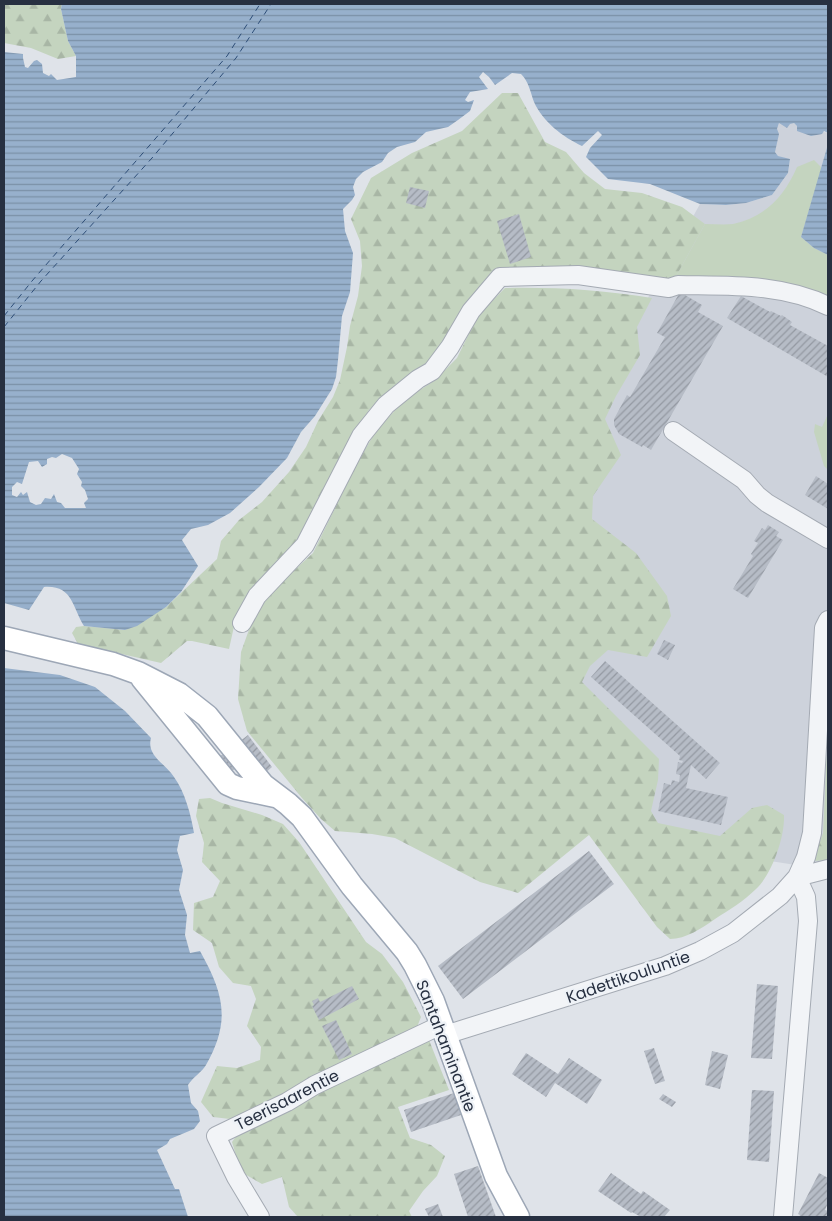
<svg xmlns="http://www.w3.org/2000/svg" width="832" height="1221" font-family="Poppins,sans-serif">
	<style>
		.built { fill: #cdd2db }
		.green { fill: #c4d4bf }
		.forest { fill: url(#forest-firs) }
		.water { fill: url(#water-rules); fill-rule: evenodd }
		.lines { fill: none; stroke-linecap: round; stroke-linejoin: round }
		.ferry { stroke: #2e4e78; stroke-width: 1; stroke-dasharray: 6 5; stroke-linecap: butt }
		.building { fill: url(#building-hatch) }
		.minor-casing { stroke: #a4aab3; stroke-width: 20 }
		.major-casing { stroke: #9da7b6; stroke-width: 25 }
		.minor { stroke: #f2f4f7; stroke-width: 18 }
		.major { stroke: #fff; stroke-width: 22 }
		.labels { text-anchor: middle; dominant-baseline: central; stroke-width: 4.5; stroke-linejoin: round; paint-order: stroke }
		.street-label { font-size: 16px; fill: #273041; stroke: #eef2f7 }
	</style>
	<defs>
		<pattern id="forest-firs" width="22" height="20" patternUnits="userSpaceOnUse" patternTransform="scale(1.25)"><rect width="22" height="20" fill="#c4d4bf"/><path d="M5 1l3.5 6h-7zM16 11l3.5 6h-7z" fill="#a8b6a5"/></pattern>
		<pattern id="water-rules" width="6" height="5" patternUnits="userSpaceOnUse" patternTransform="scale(1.25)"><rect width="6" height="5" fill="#97b0cc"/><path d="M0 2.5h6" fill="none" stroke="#7b90a7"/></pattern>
		<pattern id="building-hatch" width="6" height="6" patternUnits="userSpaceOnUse" patternTransform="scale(1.25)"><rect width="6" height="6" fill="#b6bcc6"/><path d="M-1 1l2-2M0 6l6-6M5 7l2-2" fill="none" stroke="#9499a2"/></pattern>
	</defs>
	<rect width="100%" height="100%" fill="#dfe3e9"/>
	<!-- built -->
	<path class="built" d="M779,123H794L797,126L828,133V144L801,237L814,248L828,255V870L653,843L571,691L574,431L700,204L726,205L746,203L772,195L788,173L790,160L778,156L775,152V143L778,139L777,129Z"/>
	<!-- green -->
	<path class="green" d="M814,160L822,168L801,237L814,248L828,255V300L674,280L705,224C714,224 724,225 733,224C765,217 784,197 797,167Z
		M828,414V470L824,466L814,432L815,424L822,427Z"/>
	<!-- forest -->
	<path class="forest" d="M4,4H62L61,9L68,41L76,56L58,59L31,48L4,43Z
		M502,93H518L545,142L566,152L584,173L605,189L642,193L682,207L705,224L674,280L508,268L491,273L455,320L445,341L428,364L403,381L369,410L349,442L301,539L249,592L235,622L229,649L192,641H187L161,663L78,644L72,633L76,627L84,626L125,630L166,607L217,559L221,541L239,520L262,502L289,472L306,447L318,421L333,397L340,380L347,347L350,326L358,296L362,266L360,241L351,219L371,178L412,153L462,131Z
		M505,288C555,287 603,290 652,298L637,327L640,355L616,396L605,419L621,455L593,496L592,519L636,553L667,596L671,616L647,657L608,650L590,666L582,682L659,759L658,780L651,811L658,823L720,836L752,808L767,805L784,815C785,837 772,874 756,889C744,901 729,910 715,919C702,928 686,939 670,939L657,927L589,835L518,893L480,882L395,838L372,834L335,831L321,819L302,798L247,731L238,699L241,652L251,624L265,601L288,576L313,553L356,465L377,429L407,398L434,381L457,358L478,315Z
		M828,731V860L813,861L823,833Z
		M210,798L222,803L262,815L283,824L299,842L366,942L382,954L403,982L421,1017L417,1027L397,1039L282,1098L230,1119L213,1117L201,1102L217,1066L237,1068L260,1060L261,1047L247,1026L256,999L251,986L233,983L219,967L212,943L193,930L194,903L213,897L220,881L202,862L204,843L196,816L199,799Z
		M429,1040L449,1090L398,1107L410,1138L431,1145L445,1156L437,1176L423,1191L409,1211L412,1217H298L289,1207L282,1177L262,1184L241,1172L232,1142L240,1131Z"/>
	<!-- water -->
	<path class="water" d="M62,4H828V133L824,131L822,134L811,136L797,131V126L794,123L790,124L787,128L779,123L777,129L779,134L775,152L778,156L790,159L788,173L772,195L746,203L726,205L700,204L650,184L608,179L586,157L590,148L602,135L598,131L582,146C563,137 543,122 534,102C530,91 529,82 521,74L512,73L495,85L489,77L483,72L479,77L488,89L470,92L465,100L468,102L474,100L470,111L458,120L448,127L426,132L415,142L397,147L388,153L382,162L363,172L356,179L353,187L355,195L352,200L343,209L345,231L353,253L350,292L342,316L338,360L336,377L332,389L315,416L301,432L287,458L259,487L230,513L208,525L191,529L182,540L198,566L181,592L166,607L137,626L125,630L84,626C72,607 73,585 44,587L29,610L4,603V52L23,54V58L25,67L28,68L34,61L37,60L42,64L43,73L49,76L51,74L57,80L76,77V56L68,41L61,9ZM62,454L72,458L79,469L77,474L82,482L81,486L85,490L88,499L84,503L86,508H65L61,503L57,502L54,494L51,499L45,498L41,504L36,505L30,502L27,492L23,495L21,492L17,497L12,495V487L17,482L22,484L29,462L38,461L42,467L47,464V459L52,457L56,458Z
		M828,144V255L814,248L801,237Z
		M4,668L60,675L95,687L125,711L151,738C146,756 166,764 174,777C185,792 191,815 194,833L180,836L177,850L183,870L179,890L187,915L185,935L190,953L200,951C224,994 231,1021 206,1065C202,1072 193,1077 188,1085L191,1103L198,1111L200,1121L194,1129L170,1139L167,1144L157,1150L175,1189H179L188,1217H4Z"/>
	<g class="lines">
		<!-- ferry -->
		<path class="ferry" d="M4,316L32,281L227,56L260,4
			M4,327L41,281L152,158L236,58L271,4"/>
	</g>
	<!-- building -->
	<path class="building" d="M410,187L429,191L425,208L406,203Z
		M519,214L531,257L510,264L497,221Z
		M680,292L702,305L698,312L723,326L651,450L643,445L642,447L619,434L614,425V419L627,395L630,397L665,337L657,333Z
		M741,296L770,312L771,311L781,316L782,315L792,322L790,325L828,346V377L727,318Z
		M816,476L828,484V509L805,495Z
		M768,525L779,532L776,536L783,540L748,598L733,589L753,556L751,554L758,543L754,541L762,528L765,530Z
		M664,640L675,645L668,660L657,654Z
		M605,661L720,763L706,779L691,765L686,788L728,797L721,825L658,811L664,783L671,785L672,780L679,782L680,775L676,774L678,762L682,763L683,761L679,760L680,756L591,677Z
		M248,735L272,767L264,774L239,742Z
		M225,753L236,768L232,771L220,756Z
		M589,851L614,884L463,999L438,966Z
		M757,984L778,986L772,1059L751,1058Z
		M352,986L359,999L319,1020L312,1006L314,1005L312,1001L318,998L320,1002Z
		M336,1020L352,1054L339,1060L322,1026Z
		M654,1048L665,1081L655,1084L644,1051Z
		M712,1051L728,1055L720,1089L705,1085Z
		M526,1053L558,1074L569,1058L602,1080L587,1104L555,1083L546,1097L512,1074Z
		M752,1090L774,1091L769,1162L747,1160Z
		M454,1093L461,1115L411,1132L404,1110Z
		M663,1094L676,1102L672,1107L659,1099Z
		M478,1166L496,1217H468L454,1174Z
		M611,1173L641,1194L643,1191L670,1210L664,1217H641L632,1212L631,1213L598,1191Z
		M819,1173L828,1178V1203L825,1210L828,1211V1217H799L800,1215L798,1214Z
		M438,1204L443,1217H429L425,1209Z"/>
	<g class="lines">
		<!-- minor casing -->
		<g class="minor-casing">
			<path id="minor" d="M673,431L744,480L757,495L767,503L828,539
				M242,623L257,596L305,545L361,436L386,405L418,379L432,371L450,347L471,311L500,277L578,275L669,288L678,285C728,286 782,283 828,306
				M797,877L828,869
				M445,1035L665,966L700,951L733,933L780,896L797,877L806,857L812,833L824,628L828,620
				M260,1217L236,1177L216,1136L287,1102L315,1085L441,1025
				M783,1217L808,921L806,897L797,877"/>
		</g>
		<!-- major casing -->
		<g class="major-casing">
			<path id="major" d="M4,638L113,664L138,673L179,694L207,716L263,785L288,804L302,817L352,886L407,952L415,965L433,1001L496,1176L518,1217
				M142,678L228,784L237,788L275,796"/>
		</g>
		<!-- minor -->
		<use href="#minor" class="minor"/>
		<!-- major -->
		<use href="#major" class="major"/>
	</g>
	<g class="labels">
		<!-- street labels -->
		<g class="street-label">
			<text transform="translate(628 977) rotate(-19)">Kadettikouluntie</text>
			<text transform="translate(446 1046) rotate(69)">Santahaminantie</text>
			<text transform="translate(287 1100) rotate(-27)">Teerisaarentie</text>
		</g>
	</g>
	<!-- border -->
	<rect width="832" height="1221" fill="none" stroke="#273041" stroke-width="10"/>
</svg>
